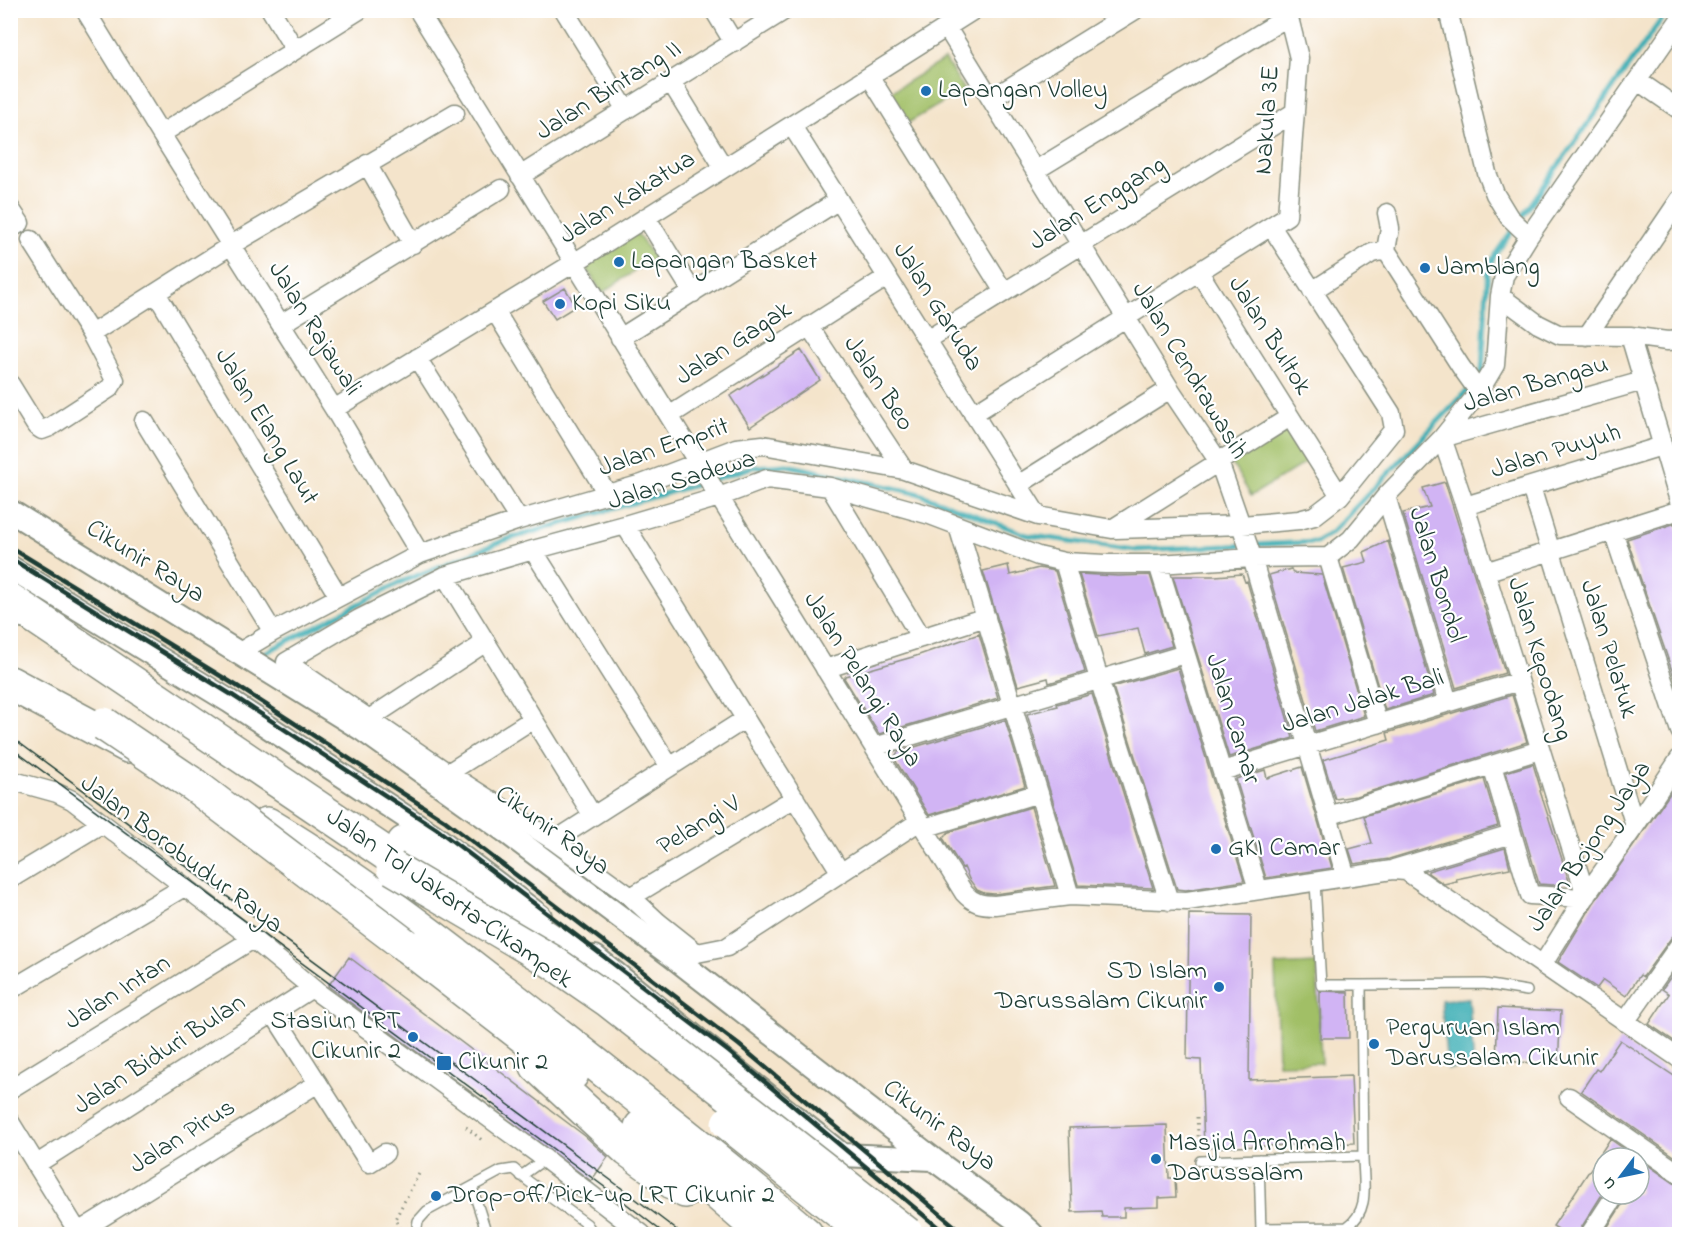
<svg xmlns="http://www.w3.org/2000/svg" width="1690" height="1245" font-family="'Indie Flower',sans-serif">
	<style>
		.green { fill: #a1bf66; stroke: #607e4d; stroke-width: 1.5 }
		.water { fill: #3badb4; stroke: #2d7574; stroke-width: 1.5 }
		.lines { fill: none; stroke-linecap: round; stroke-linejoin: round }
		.stream { stroke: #3badb4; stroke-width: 5 }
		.building { fill: #d1b4f4 }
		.service-casing { stroke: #8a9080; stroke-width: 12 }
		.minor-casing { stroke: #8a9080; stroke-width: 21 }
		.tertiary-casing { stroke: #8a9080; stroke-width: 26 }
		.motorway-casing { stroke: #8a9080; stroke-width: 36 }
		.path { stroke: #8a9080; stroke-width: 3; stroke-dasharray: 1.5 4.5; stroke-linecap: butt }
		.service { stroke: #fff; stroke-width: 9 }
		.minor { stroke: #fff; stroke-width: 18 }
		.tertiary { stroke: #fff; stroke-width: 22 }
		.motorway { stroke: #fff; stroke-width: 33 }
		.tram { stroke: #1f3d34; stroke-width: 1.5 }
		.rail { stroke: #1f3d34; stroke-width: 4.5 }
		.motorway-bridge-casing { stroke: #8a9080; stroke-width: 36; stroke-linecap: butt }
		.motorway-bridge { stroke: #fff; stroke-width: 33 }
		.poi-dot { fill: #1f6fb2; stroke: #fff; stroke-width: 2 }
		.labels { text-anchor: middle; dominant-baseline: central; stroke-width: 4.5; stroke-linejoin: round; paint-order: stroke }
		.street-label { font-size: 26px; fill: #1f3d34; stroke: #fff }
		.poi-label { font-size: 26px; fill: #1f3d34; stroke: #fff; text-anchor: start }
	</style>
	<rect width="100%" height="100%" fill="#fff"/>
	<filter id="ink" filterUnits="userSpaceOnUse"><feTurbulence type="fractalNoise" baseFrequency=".0167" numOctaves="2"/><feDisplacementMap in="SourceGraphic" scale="12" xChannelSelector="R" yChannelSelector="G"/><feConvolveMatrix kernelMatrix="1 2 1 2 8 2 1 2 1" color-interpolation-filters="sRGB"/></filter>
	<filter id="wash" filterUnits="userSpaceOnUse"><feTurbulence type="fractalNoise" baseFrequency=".008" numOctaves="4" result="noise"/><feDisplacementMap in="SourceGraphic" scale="24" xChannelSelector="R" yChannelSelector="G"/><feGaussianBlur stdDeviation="1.35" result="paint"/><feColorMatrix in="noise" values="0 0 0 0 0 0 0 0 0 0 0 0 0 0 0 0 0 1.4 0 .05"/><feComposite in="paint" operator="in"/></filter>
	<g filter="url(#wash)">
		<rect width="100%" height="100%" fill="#f4e4cb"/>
		<!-- green -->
		<path class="green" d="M945,59L964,90L908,123L889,93Z
			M636,232L654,258L602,293L585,266Z
			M1289,429L1308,461L1251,496L1232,464Z
			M1317,963L1321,1063L1278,1064L1275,965Z"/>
		<!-- water -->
		<path class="water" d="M1469,998L1474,1067L1447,1069L1441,1000Z"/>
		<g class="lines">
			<!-- stream -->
			<path class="stream" d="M1481,374L1482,372L1488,268L1495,255L1668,10
				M714,479L752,467L787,465L917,493L1027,535L1136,550L1316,542L1331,533L1472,386
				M257,657L401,582L505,540L705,482"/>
		</g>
		<g id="blocks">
			<!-- building -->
			<path class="building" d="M565,288L576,306L555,319L543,301Z
				M801,350L820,380L750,427L730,396Z
				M1445,482L1505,673L1456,688L1403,513L1430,507L1423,488Z
				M1676,523L1680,536V694L1627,539Z
				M1388,541L1434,695L1385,710L1343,568L1367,562L1364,552Z
				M1008,565L1010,575L1039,568L1055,571L1085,672L1049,683L1048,678L1018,686L983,571Z
				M1291,569L1293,573L1322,575L1364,716L1315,731L1269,575Z
				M1079,574L1118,576L1150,575L1172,646L1145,654L1138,628L1098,636Z
				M1242,574L1245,582L1247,581L1293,738L1229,757L1173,576H1215Z
				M979,634L998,698L879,734L844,678L846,676L916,656Z
				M1178,668L1244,881L1186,890L1177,889L1113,687Z
				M1092,694L1153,888L1078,885L1027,714L1058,706L1057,704Z
				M1512,695L1527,742L1356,796L1335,799L1323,760L1389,740L1387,733Z
				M1005,720L1025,786L929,815L894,758L898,752Z
				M1533,764L1541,790L1540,791L1569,881L1553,885L1539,884L1506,772Z
				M1302,767L1323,838L1326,855L1328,854L1332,868L1266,878L1236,779L1265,770L1267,778Z
				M1484,779L1498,826L1389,859L1354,864L1349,849L1372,843L1364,816Z
				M1680,779V933L1675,934L1671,938L1643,977L1640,975L1626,996L1603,980L1597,988L1558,962L1593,904Z
				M1031,807L1055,886L994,894L984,893L977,890L969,879L964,867L962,868L943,838L949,832Z
				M1505,848L1510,868L1456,879L1457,881L1444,884L1428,873V871Z
				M1189,914L1251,915L1249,1080L1351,1076L1354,1143L1204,1148L1201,1060L1187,1059Z
				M349,957L585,1136L608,1157L591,1181L328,986Z
				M1680,964V1045L1649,1024L1669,994L1662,989Z
				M1320,991L1348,992L1349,1038H1320Z
				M1498,1008L1561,1011L1558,1064L1496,1061Z
				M1620,1040L1680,1080V1160L1581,1091L1596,1069L1599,1071Z
				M1167,1125L1169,1178H1175L1176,1197L1159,1198V1207L1124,1208V1217H1102L1101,1211L1072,1212L1069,1128Z
				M1610,1139L1637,1158H1603V1193L1581,1228L1579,1234H1566L1553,1226Z
				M1639,1159L1674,1183L1680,1185V1234H1603L1625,1200L1627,1194H1639Z"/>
		</g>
	</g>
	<g filter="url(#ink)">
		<use href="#blocks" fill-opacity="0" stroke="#8a9080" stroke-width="1.5"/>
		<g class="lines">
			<!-- service casing -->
			<g class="service-casing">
				<path id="service" d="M1315,882L1321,985H1361
					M1259,1159L1261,1232
					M1200,1161L1363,1156L1361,985L1484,984L1527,991
					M521,1176L545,1159
					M472,1187L487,1234
					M1261,1228L1347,1227C1371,1210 1363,1182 1363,1156
					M416,1234L418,1221L427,1211L501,1171L514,1169L528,1181L587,1224L593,1233L591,1234"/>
			</g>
			<!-- minor casing -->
			<g class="minor-casing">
				<path id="minor" d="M85,10L161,134L334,409L420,554
					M271,10L295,50
					M418,10L964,893C973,903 981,905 995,905L1070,896L1187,901L1392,870L1406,871L1680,1059
					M564,10L626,110
					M714,10L734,43
					M1448,10L1487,173L1495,194L1509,217L1529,236
					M947,28L1170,389L1219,462L1250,551L1346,877
					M870,77L1004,292
					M1638,81L1680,110
					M671,82L724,168
					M991,99L1135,10
					M792,126L1038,516
					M161,134L359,10
					M367,164L413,244
					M1036,170L1289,16
					M520,176L785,10
					M10,208L20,223L10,229
					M646,217L693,293
					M1386,250L1390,228L1387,213
					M1199,272L1340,496
					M1312,291L1372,253L1386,250L1461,367L1479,392
					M156,293L333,587
					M1500,296L1538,324L1560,335L1630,336L1667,341L1680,340
					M495,311L608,495
					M281,324L501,189
					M809,326L904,470
					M91,334L233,244L455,113
					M1587,336L1680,199
					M1630,336L1680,504
					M620,338L839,200
					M927,340L1295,112
					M417,358L519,520
					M10,384L36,426L42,430L50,427L110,388L115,380L91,334L31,240
					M334,409L577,261L974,10
					M973,414L1287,216L1299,58L1287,10
					M669,416L887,277
					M144,421L273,632
					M1018,485L1170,389
					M830,487L921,638
					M1531,487L1635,826
					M1386,496L1448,702
					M1465,506L1662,446
					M625,525L841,873
					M958,526L1070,896
					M1116,529L1242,525L1299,520L1314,516L1340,496L1394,429L1391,413L1271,226
					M1613,531L1680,731
					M533,550L670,767
					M1328,557L1378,724
					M1064,562L1099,679L1169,901
					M1158,564L1258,889
					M1485,572L1680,510
					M445,576L593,816
					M238,653L273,632L420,554L519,520L642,484L736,448L763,445L904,470L1038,516L1112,529L1290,417
					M825,669L986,617
					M369,719L486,642
					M874,747L1185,654
					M1492,765L1530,895L1584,898
					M1222,771L1519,681
					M448,773L533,719
					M10,780L57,793L72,800L253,939L317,992L545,1159L642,1234
					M1328,816L1540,750
					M920,821L727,947L697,953L658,922L631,897L554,841L448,773L286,662L359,619L445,576L533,550L625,525L719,497L767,479L830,487L930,515L1038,556L1064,562L1105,564H1158L1252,558L1328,557L1351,539L1386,496L1442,438L1479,392L1495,365L1500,296L1504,276L1529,236L1680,19
					M924,828L1039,793
					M554,841L745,719
					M1394,869L1512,834
					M10,879L101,824
					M1586,896L1465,506L1442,438L1643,381
					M631,897L795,798
					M1543,964L1584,898L1635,826L1680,758
					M10,990L184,887
					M273,1013L369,1163L385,1153
					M1625,1022L1680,944
					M10,1089L253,939
					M1569,1097L1680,1174
					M10,1122L78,1232
					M35,1163L40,1162L312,988
					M75,1234L318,1083
					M1590,1234L1616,1194"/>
			</g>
			<!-- tertiary casing -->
			<g class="tertiary-casing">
				<path id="tertiary" d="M10,511L363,730L505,831L672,956L933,1159L1019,1222L1032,1234
					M10,567L229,701L433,835L540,916
					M595,957L842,1155L933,1159"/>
			</g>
			<!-- motorway casing -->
			<g class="motorway-casing">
				<path id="motorway" d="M10,600L422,878
					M10,683L128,746
					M267,824C375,889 474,968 573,1046C651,1108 730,1169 806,1234
					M404,843L562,948L603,980
					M405,945L572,1074
					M537,1066L628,1150L685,1191
					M641,1127L764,1234"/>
			</g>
			<!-- path -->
			<path class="path" d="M1197,1117L1199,1150
				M466,1127L483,1141
				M402,1234L395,1219L420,1172"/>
			<!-- service -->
			<use href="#service" class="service"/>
			<!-- minor -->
			<use href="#minor" class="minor"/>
			<!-- tertiary -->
			<use href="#tertiary" class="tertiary"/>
			<!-- motorway -->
			<use href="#motorway" class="motorway"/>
			<!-- tram -->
			<path class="tram" d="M10,736L616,1184L682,1234
				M10,747L610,1191L665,1234"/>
			<!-- rail -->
			<path class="rail" d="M10,547L237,686L444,820L739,1045L964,1234
				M10,558L232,695L438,830L729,1052L946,1234"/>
			<!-- motorway-bridge casing -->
			<g class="motorway-bridge-casing">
				<path id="motorway-bridge" d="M104,724L194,785L405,945
					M393,868L551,961L609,1001L907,1234
					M728,1123L867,1234"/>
			</g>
			<!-- motorway-bridge -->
			<use href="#motorway-bridge" class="motorway-bridge"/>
		</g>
	</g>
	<!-- markers -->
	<g class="poi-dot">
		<circle cx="926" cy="91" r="6"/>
		<circle cx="619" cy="262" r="6"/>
		<circle cx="1425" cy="268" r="6"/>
		<circle cx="560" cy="304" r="6"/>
		<circle cx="1216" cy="849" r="6"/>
		<circle cx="1219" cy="987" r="6"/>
		<circle cx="413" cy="1037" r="6"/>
		<circle cx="1374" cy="1044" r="6"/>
		<rect x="436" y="1055" width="16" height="16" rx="3"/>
		<circle cx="1156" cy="1159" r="6"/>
		<circle cx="436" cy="1196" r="6"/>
	</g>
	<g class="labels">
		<!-- street labels -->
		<g class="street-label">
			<text transform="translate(609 91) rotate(-32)">Jalan Bintang II</text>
			<text transform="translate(1268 120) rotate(-86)">Nakula 3E</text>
			<text transform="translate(628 198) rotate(-32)">Jalan Kakatua</text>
			<text transform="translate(1098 204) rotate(-32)">Jalan Enggang</text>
			<text transform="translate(937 307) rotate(58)">Jalan Garuda</text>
			<text transform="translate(314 329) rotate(58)">Jalan Rajawali</text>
			<text transform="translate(1269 336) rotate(58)">Jalan Bultok</text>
			<text transform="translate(734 344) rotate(-33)">Jalan Gagak</text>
			<text transform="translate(1189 371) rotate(59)">Jalan Cendrawasih</text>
			<text transform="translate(878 384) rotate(57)">Jalan Beo</text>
			<text transform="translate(1536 385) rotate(-16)">Jalan Bangau</text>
			<text transform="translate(266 427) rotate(59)">Jalan Elang Laut</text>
			<text transform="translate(664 448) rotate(-19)">Jalan Emprit</text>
			<text transform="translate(1556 452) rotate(-17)">Jalan Puyuh</text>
			<text transform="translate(682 481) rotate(-17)">Jalan Sadewa</text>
			<text transform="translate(145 562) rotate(32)">Cikunir Raya</text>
			<text transform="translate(1436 575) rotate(73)">Jalan Bondol</text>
			<text transform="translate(1608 649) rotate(73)">Jalan Pelatuk</text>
			<text transform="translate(1539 659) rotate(73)">Jalan Kepodang</text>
			<text transform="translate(862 680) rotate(58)">Jalan Pelangi Raya</text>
			<text transform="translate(1363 702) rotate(-17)">Jalan Jalak Bali</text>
			<text transform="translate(1232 719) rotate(73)">Jalan Camar</text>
			<text transform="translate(699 826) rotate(-31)">Pelangi V</text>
			<text transform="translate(552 831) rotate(36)">Cikunir Raya</text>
			<text transform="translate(1590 847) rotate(-56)">Jalan Bojong Jaya</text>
			<text transform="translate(181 855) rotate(37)">Jalan Borobudur Raya</text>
			<text transform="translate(449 899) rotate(35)">Jalan Tol Jakarta–Cikampek</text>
			<text transform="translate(118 993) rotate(-32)">Jalan Intan</text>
			<text transform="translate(160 1055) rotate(-33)">Jalan Biduri Bulan</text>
			<text transform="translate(939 1126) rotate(37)">Cikunir Raya</text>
			<text transform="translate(183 1137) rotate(-32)">Jalan Pirus</text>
		</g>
		<!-- poi labels -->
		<g class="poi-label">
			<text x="938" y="91">Lapangan Volley</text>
			<text x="631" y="262">Lapangan Basket</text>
			<text x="1437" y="268">Jamblang</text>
			<text x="572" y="304">Kopi Siku</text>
			<text x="1228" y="849">GKI Camar</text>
			<text x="1207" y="972" text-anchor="end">SD Islam<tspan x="1207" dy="30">Darussalam Cikunir</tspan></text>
			<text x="401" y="1022" text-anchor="end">Stasiun LRT<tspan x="401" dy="30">Cikunir 2</tspan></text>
			<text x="1386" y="1029">Perguruan Islam<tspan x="1386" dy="30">Darussalam Cikunir</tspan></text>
			<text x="458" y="1063">Cikunir 2</text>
			<text x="1168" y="1144">Masjid Arrohmah<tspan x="1168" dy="30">Darussalam</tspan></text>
			<text x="448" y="1196">Drop-off/Pick-up LRT Cikunir 2</text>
		</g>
	</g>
	<!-- margin -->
	<rect width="1690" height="1245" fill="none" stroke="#fff" stroke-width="36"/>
	<!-- north arrow -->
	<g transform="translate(1621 1176) rotate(238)"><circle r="28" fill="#ffffff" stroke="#a5b1ae" stroke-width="1.5"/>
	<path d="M0-4.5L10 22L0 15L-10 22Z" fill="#1f6fb2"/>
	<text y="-9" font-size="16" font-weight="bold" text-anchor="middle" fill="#1f3d34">U</text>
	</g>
</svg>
